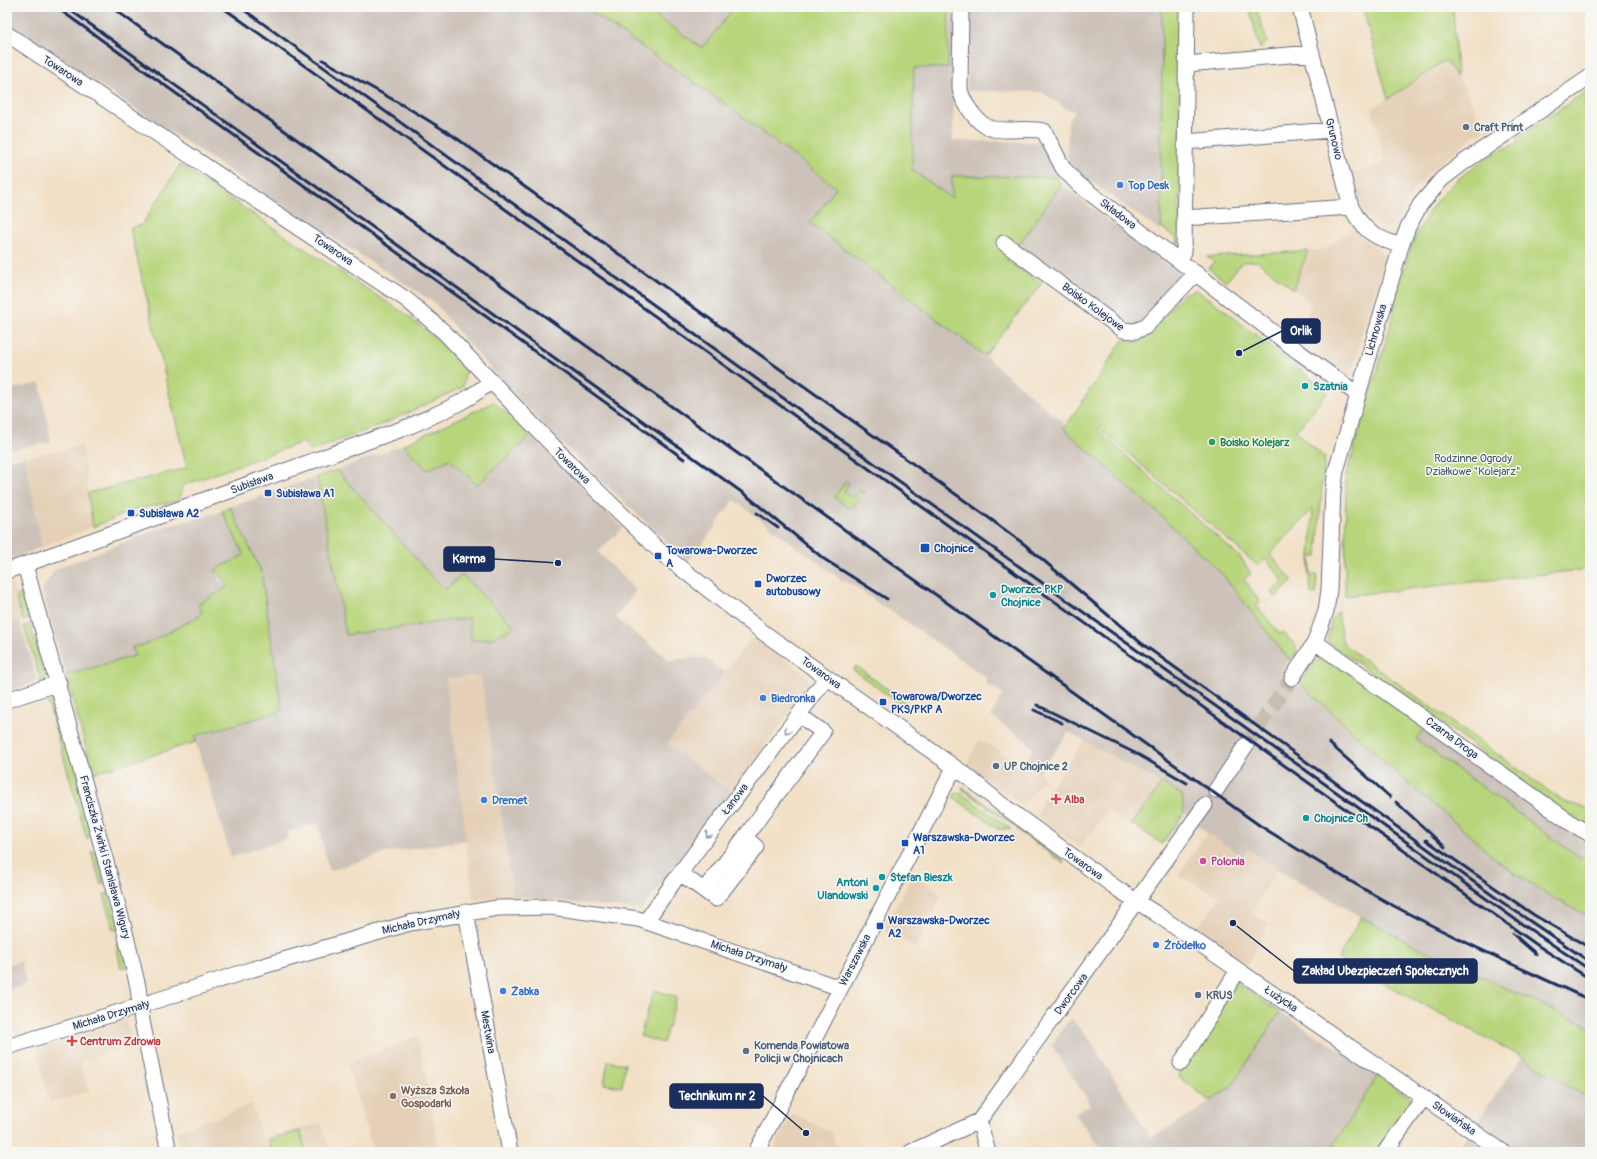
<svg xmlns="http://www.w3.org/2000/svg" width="1597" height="1159" font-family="Pangolin,sans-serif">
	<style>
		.built { fill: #e5d0b7 }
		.industrial { fill: #ccc2b9 }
		.green { fill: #b8d57b; stroke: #6a826c }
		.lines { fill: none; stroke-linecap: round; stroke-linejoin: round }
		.minor-tunnel { stroke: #c7bdb1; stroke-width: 15; stroke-dasharray: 15 8; stroke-linecap: butt }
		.minor-casing { stroke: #666d82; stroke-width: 17 }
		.minor { stroke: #fff; stroke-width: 15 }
		.rail { stroke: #1b2f5e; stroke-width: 3 }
		.oneway { stroke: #8d97ae }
		.service-dot { fill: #5c6f8a; stroke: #f6f6f2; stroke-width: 1.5 }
		.shop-dot { fill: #3f7fe0; stroke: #f6f6f2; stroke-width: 1.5 }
		.culture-dot { fill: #0f9aa8; stroke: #f6f6f2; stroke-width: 1.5 }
		.leisure-dot { fill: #2e9e5b; stroke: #f6f6f2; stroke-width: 1.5 }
		.transit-dot { fill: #1a4fb4; stroke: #f6f6f2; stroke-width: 1.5 }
		.health-dot { fill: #e0444e; stroke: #f6f6f2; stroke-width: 1.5 }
		.hotel-dot { fill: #d1479c; stroke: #f6f6f2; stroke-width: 1.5 }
		.education-dot { fill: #8d6e63; stroke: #f6f6f2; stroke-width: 1.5 }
		.labels { text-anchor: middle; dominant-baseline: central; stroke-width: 3; stroke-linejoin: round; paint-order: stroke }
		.street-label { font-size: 11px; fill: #1b2f5e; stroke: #f6f6f2 }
		.service-label { font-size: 11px; font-weight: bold; fill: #4e5e75; stroke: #f6f6f2; text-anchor: start }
		.shop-label { font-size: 11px; font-weight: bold; fill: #366cbe; stroke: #f6f6f2; text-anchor: start }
		.culture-label { font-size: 11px; font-weight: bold; fill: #0d838f; stroke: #f6f6f2; text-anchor: start }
		.leisure-label { font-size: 11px; font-weight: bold; fill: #27864d; stroke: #f6f6f2; text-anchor: start }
		.park-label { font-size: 11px; fill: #425865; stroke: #f6f6f2 }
		.transit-label { font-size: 11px; font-weight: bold; fill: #164399; stroke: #f6f6f2; text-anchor: start }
		.health-label { font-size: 11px; font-weight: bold; fill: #be3a42; stroke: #f6f6f2; text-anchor: start }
		.hotel-label { font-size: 11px; font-weight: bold; fill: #b23c85; stroke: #f6f6f2; text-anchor: start }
		.education-label { font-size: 11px; font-weight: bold; fill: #785e54; stroke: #f6f6f2; text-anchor: start }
		.leader { fill: none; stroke: #1b2f5e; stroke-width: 1.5 }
		.callout-dot { fill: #1b2f5e; stroke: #f6f6f2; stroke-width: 1.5 }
		.callout { fill: #1b2f5e; stroke: #1b2f5e; stroke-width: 1.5 }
		.callout-label { font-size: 12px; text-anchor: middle; font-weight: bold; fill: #fff }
	</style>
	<rect width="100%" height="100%" fill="#f6f6f2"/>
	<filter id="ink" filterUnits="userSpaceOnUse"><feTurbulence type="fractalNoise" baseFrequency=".025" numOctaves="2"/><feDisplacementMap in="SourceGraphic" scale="8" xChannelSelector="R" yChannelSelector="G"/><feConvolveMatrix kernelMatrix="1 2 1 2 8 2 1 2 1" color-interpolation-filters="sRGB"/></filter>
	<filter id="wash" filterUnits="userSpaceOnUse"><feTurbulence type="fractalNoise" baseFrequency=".012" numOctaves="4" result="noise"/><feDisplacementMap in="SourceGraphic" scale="16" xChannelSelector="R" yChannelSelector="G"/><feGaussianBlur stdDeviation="0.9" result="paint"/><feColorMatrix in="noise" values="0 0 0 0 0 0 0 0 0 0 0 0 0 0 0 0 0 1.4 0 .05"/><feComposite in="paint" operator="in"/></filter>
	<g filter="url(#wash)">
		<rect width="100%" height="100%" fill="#f2e0c6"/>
		<!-- built -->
		<path class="built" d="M1445,60L1463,85L1484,130L1471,138L1430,172L1412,192L1400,214L1396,226L1389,228L1380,227L1365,214L1350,174L1385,164L1372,109Z
			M1354,230L1364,240L1379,249L1385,259L1360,339L1352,375H1347L1300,340L1311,303L1293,289L1308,251L1327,249L1345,233Z
			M82,446L93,527L42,547L25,457Z
			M12,582L23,621L7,625V583Z
			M754,636L807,676L809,687L731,791L667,744Z
			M481,676L513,896L473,900L446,678Z
			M1085,739L1162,783L1131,825L1108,810L1080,847L1037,816L1042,800Z
			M979,740L998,749L1021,766L1025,762L1045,777L1023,806L966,765Z
			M1207,833L1244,857L1246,849L1278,869L1251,913L1269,923L1247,965L1196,929L1220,897L1178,875Z
			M912,876L933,887L941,897L916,948L884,931Z
			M126,1021L132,1045L80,1062L89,1091L49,1103L37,1049Z
			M418,1036L440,1152H374L347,1064Z
			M252,1103L262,1138L321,1123L330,1152H181L177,1131L211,1118L212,1120Z
			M792,1113L831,1132L839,1152H772Z"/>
		<!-- industrial -->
		<path class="industrial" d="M7,7H480L488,11L491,7H584L728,106L836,189L810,223L985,356L1067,426L1064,429L1161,516L1222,574L1289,660L1282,671L1300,683L1400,776L1453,821L1500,863L1547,895L1590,917V1027L1499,986L1395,936L1292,878L1247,849L1244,857L1207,833L1185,813L1182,795L1069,732L1039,773L1025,762L1034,747L991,716L1003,693L985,683L987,678L887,608L886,609L853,585L843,581L734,500L700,548L687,561L546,428L464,339L435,303L262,192L7,24Z
			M644,7H735L702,48Z
			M952,7H955L953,141L1043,142L1057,177L952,176V198L912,170L914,67L948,68Z
			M968,7H1162L1161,231L1067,165L1068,122L1075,110H1068L1042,92L967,91Z
			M1061,185L1181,274L1174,286L1141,325H1126L1018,245Z
			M40,383L51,442L7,451V390Z
			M531,435L623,528L598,552L636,590L616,618L669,660L704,657L725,673L667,744L731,791L641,910L513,896L481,676L446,678L466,840L385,853L329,871L318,824L289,831L287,839L231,857L194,737L282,711L261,571L230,507L317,477L346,635L469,618L490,639L444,591L337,470L403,445L427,470L448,459L477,485Z
			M25,457L42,547L7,561V460Z
			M222,511L244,555L215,570L219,579L228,587L198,604L202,613L199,616L144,645L133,647L135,656L66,675L42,590L55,569L166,526L197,519Z
			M20,621L37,681L7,692V625Z
			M1425,728L1552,816L1590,847V852L1581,859L1415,739Z
			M21,961L26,984L7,990V965Z
			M1280,1012L1378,1075L1329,1152H1283L1275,1145L1264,1152H1099L1102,1150L1075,1114L1091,1104L1051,1045L1071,1018L1092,1043L1151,1138L1201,1108L1231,1087Z
			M1522,1057L1590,1099V1152H1517L1476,1123Z
			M1467,1135L1489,1152H1455Z"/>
		<!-- green -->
		<path class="green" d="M584,7H644L702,48L735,7H949L948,68H914L912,170L952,198V176L1057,177L1061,185L1007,261L1042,283L985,356L810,223L836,188L728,106Z
			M1162,7H1182L1179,248L1175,245L1177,239L1161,227Z
			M1249,7H1256L1267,42L1260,49Z
			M1372,7H1453L1457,77L1445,60L1388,99L1363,9Z
			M1590,89V569L1345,596L1346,476L1394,314L1392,311C1411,246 1419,202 1480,163C1492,155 1503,148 1517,144V138Z
			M180,165L317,257L404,313L439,341L466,369L463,387L388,422L311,451L303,442L182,486L179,501L136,509L93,527L88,493L187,468L130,228L142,225Z
			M1308,251L1293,289L1257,261L1242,262L1226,282L1209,269L1214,262L1207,257Z
			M1196,290L1219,306L1328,392L1296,431L1325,458L1322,484L1317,557H1311L1310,574H1317L1316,594L1311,593L1309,574L1313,508L1270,554L1293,581L1275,598L1271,593L1283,581L1266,559L1258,566L1099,428L1097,430L1241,558L1251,574L1244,579L1260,602L1256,605L1280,634L1283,632L1295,645L1297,654L1289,660L1222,574L1161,516L1064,429L1123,340L1141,342L1183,294Z
			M494,402L506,413L510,414L531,435L477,485L449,459L427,470L403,445Z
			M337,470L444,590L462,575L515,627L490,639L471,640L469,618L346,635L317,477Z
			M846,481L849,483L844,491L853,498L860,490L864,492L854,506L849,508L834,497Z
			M230,507L261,571L282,711L195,736L196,742L93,773L66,675L135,656L132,647L144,645L199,616L202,613L198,604L228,587L215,570L244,555L222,511Z
			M23,593L29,618L23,621L16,596Z
			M1338,612L1343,644L1564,802L1590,809V828L1549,802L1422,708L1327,642L1331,621Z
			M30,624L46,679L42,684L24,626Z
			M1327,657L1425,728L1416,739L1581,859L1590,852V917L1548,895L1500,863L1453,821L1400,776L1300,683L1315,661Z
			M856,666L912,707L909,711L853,670Z
			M45,693H56L93,833L87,839Z
			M1162,783L1182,795L1184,813L1162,844L1132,824Z
			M962,787L1015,824L1014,826L962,789Z
			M957,792L962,794L1011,829H998L953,797Z
			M1017,826L1064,861L1063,863L1016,829Z
			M91,851L97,852L104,884L101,885Z
			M108,893L119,929L113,930L104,894Z
			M1361,917C1435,958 1513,991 1590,1027V1099L1522,1057L1338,959Z
			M123,944L127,967L121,968L116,945Z
			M1235,982L1280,1012L1231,1087L1210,1101L1179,1077L1182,1067Z
			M654,990L677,997L663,1043L640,1036Z
			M608,1061L625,1064L622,1087L604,1084Z
			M1378,1075L1413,1100L1377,1152H1329Z
			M300,1131L306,1152H273L269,1140Z"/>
	</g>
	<g filter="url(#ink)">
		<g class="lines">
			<!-- minor-tunnel -->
			<path class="minor-tunnel" d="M1246,745L1292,678"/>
			<!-- minor casing -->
			<g class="minor-casing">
				<path id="minor" d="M961,7L960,89C963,103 978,126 993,129C1010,132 1027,127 1044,131L1063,168L1078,184L1299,352L1357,394
					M1300,7L1351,207C1364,232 1374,237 1401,246
					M7,34L407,300L444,332L581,475L664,555L764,633L967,776L1001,804L1119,890L1155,913L1503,1152
					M1187,64L1312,53
					M1185,142L1331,130
					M1184,218L1351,207
					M1004,243L1123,330L1135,331L1145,327L1196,273
					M1179,260L1184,252L1187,7
					M25,565L124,928L138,987L142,1021L169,1152
					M7,571L410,426C438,413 468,402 491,381
					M1315,642L1574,825L1590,834
					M1292,678L1315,642L1326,611L1329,590L1333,490L1336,471L1401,246L1408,227L1420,205L1442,179L1464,162L1590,77
					M7,700L59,683
					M1216,790L1246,745
					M680,873L716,899L756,847L745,837L823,732L799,715
					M704,890L745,837
					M466,912L510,1152
					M646,921L680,873L827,677
					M7,1047L161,999L253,969L410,923L497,908L551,907L638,919L840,988
					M1181,1063L1238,970
					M979,1121L988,1152
					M756,1152L954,768
					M911,1152L979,1121L1205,805
					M1385,1152L1424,1097"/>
			</g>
			<!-- minor -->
			<use href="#minor" class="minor"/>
			<!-- rail -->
			<path class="rail" d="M56,7L684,459
				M66,7L747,496L824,559L887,599
				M111,7L1259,825C1303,853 1348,881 1394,906C1458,940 1524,970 1590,1000
				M222,7L1379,833L1540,947L1590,979
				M240,7L861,454L1519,922L1590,970
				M323,60L413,111L452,135L989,518L1024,544L1141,643L1499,900L1590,962
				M757,513L778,528
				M1037,705L1139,755L1187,783
				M1034,710L1062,723
				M1329,743L1390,797
				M1396,802L1445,847
				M1426,840L1534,915L1590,948
				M1513,934L1536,954"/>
		</g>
		<!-- one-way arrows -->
		<defs><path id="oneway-chevron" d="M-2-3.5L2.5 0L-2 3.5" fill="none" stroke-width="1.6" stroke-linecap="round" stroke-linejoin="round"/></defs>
		<g class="oneway">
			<use href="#oneway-chevron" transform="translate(787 731) rotate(127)"/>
			<use href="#oneway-chevron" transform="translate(708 835) rotate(127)"/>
		</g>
	</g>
	<!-- markers -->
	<g class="service-dot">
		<circle cx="1466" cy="127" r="4"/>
		<circle cx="996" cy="766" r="4"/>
		<circle cx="1198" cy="995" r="4"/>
		<circle cx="746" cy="1051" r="4"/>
	</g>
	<g class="shop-dot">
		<circle cx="1120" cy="185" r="4"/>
		<circle cx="763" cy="698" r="4"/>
		<circle cx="484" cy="800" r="4"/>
		<circle cx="1156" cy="945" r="4"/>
		<circle cx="503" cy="991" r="4"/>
	</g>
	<g class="culture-dot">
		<circle cx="1305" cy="386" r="4"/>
		<circle cx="993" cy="595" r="4"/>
		<circle cx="1306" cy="818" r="4"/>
		<circle cx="882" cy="877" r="4"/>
		<circle cx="876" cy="888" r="4"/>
	</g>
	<circle class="leisure-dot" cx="1212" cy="442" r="4"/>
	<g class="transit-dot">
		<rect x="264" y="489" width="8" height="8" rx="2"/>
		<rect x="127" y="509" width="8" height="8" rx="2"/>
		<rect x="920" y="543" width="10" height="10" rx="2"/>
		<rect x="654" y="552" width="8" height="8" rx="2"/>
		<rect x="754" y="580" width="8" height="8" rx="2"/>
		<rect x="879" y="698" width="8" height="8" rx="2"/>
		<rect x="901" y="839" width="8" height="8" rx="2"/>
		<rect x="876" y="922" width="8" height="8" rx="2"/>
	</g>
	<g class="health-dot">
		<path d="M1054 793h4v4h4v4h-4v4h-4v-4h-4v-4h4z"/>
		<path d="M70 1035h4v4h4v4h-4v4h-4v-4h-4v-4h4z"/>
	</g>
	<circle class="hotel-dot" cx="1203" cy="861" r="4"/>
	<circle class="education-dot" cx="393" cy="1096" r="4"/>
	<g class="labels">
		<!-- street labels -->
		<g class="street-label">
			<text transform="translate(63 71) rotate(33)">Towarowa</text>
			<text transform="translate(1334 139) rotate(76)">Grunowo</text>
			<text transform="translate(1118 214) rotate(37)">Składowa</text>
			<text transform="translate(333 250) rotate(34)">Towarowa</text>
			<text transform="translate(1093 307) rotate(36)">Boisko Kolejowe</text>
			<text transform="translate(1376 330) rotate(-74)">Lichnowska</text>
			<text transform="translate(572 466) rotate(45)">Towarowa</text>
			<text transform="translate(252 483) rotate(-20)">Subisława</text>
			<text transform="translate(821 673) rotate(36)">Towarowa</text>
			<text transform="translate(1452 738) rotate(36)">Czarna Droga</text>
			<text transform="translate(735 799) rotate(-53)">Łanowa</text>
			<text transform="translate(105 857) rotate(75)">Franciszka Żwirki i Stanisława Wigury</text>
			<text transform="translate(1083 864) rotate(36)">Towarowa</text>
			<text transform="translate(421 922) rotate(-13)">Michała Drzymały</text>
			<text transform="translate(749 956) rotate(18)">Michała Drzymały</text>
			<text transform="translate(855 960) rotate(-63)">Warszawska</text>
			<text transform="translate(1071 994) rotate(-54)">Dworcowa</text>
			<text transform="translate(1281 999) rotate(34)">Łużycka</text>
			<text transform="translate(111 1015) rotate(-17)">Michała Drzymały</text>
			<text transform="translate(488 1032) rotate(80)">Mestwina</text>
			<text transform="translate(1454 1118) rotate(35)">Słowiańska</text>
		</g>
		<!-- service labels -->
		<g class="service-label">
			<text x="1474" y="127">Craft Print</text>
			<text x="1004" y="766">UP Chojnice 2</text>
			<text x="1206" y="995">KRUS</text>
			<text x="754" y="1045">Komenda Powiatowa<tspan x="754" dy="13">Policji w Chojnicach</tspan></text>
		</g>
		<!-- shop labels -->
		<g class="shop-label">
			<text x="1128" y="185">Top Desk</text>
			<text x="771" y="698">Biedronka</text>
			<text x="492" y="800">Dremet</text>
			<text x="1164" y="945">Źródełko</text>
			<text x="511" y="991">Żabka</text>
		</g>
		<!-- culture labels -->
		<g class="culture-label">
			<text x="1313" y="386">Szatnia</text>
			<text x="1001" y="589">Dworzec PKP<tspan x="1001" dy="13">Chojnice</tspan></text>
			<text x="1314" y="818">Chojnice Ch</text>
			<text x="890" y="877">Stefan Bieszk</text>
			<text x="868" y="882" text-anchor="end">Antoni<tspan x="868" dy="13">Ulandowski</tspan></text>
		</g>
		<!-- leisure labels -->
		<g class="leisure-label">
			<text x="1220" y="442">Boisko Kolejarz</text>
		</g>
		<!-- park labels -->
		<g class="park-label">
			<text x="1473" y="458">Rodzinne Ogrody<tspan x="1473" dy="13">Działkowe "Kolejarz"</tspan></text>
		</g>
		<!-- transit labels -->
		<g class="transit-label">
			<text x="276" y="493">Subisława A1</text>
			<text x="139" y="513">Subisława A2</text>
			<text x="934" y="548">Chojnice</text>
			<text x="666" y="550">Towarowa-Dworzec<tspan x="666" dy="13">A</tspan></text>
			<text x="766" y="578">Dworzec<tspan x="766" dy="13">autobusowy</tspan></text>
			<text x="891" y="696">Towarowa/Dworzec<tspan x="891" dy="13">PKS/PKP A</tspan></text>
			<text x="913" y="837">Warszawska-Dworzec<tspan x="913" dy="13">A1</tspan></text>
			<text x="888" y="920">Warszawska-Dworzec<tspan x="888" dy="13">A2</tspan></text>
		</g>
		<!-- health labels -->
		<g class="health-label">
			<text x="1064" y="799">Alba</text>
			<text x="80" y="1041">Centrum Zdrowia</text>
		</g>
		<!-- hotel labels -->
		<g class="hotel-label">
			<text x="1211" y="861">Polonia</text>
		</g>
		<!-- education labels -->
		<g class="education-label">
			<text x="401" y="1090">Wyższa Szkoła<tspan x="401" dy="13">Gospodarki</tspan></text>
		</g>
	</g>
	<!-- callouts -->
	<path class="leader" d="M1239 353L1282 331M558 563L494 559M1233 923L1294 971M806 1133L763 1096"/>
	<g class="callout-dot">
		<circle cx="1239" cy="353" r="4"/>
		<circle cx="558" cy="563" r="4"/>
		<circle cx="1233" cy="923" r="4"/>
		<circle cx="806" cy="1133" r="4"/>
	</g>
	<g class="callout">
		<rect x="1282" y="319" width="38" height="24" rx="4"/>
		<rect x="444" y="547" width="50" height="24" rx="4"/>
		<rect x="1294" y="959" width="183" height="24" rx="4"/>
		<rect x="670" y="1084" width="93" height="24" rx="4"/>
	</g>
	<g class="callout-label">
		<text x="1301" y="335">Orlik</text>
		<text x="469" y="563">Karma</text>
		<text x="1385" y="975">Zakład Ubezpieczeń Społecznych</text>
		<text x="717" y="1100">Technikum nr 2</text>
	</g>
	<!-- margin -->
	<rect width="1597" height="1159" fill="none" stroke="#f6f6f2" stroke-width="24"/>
</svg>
